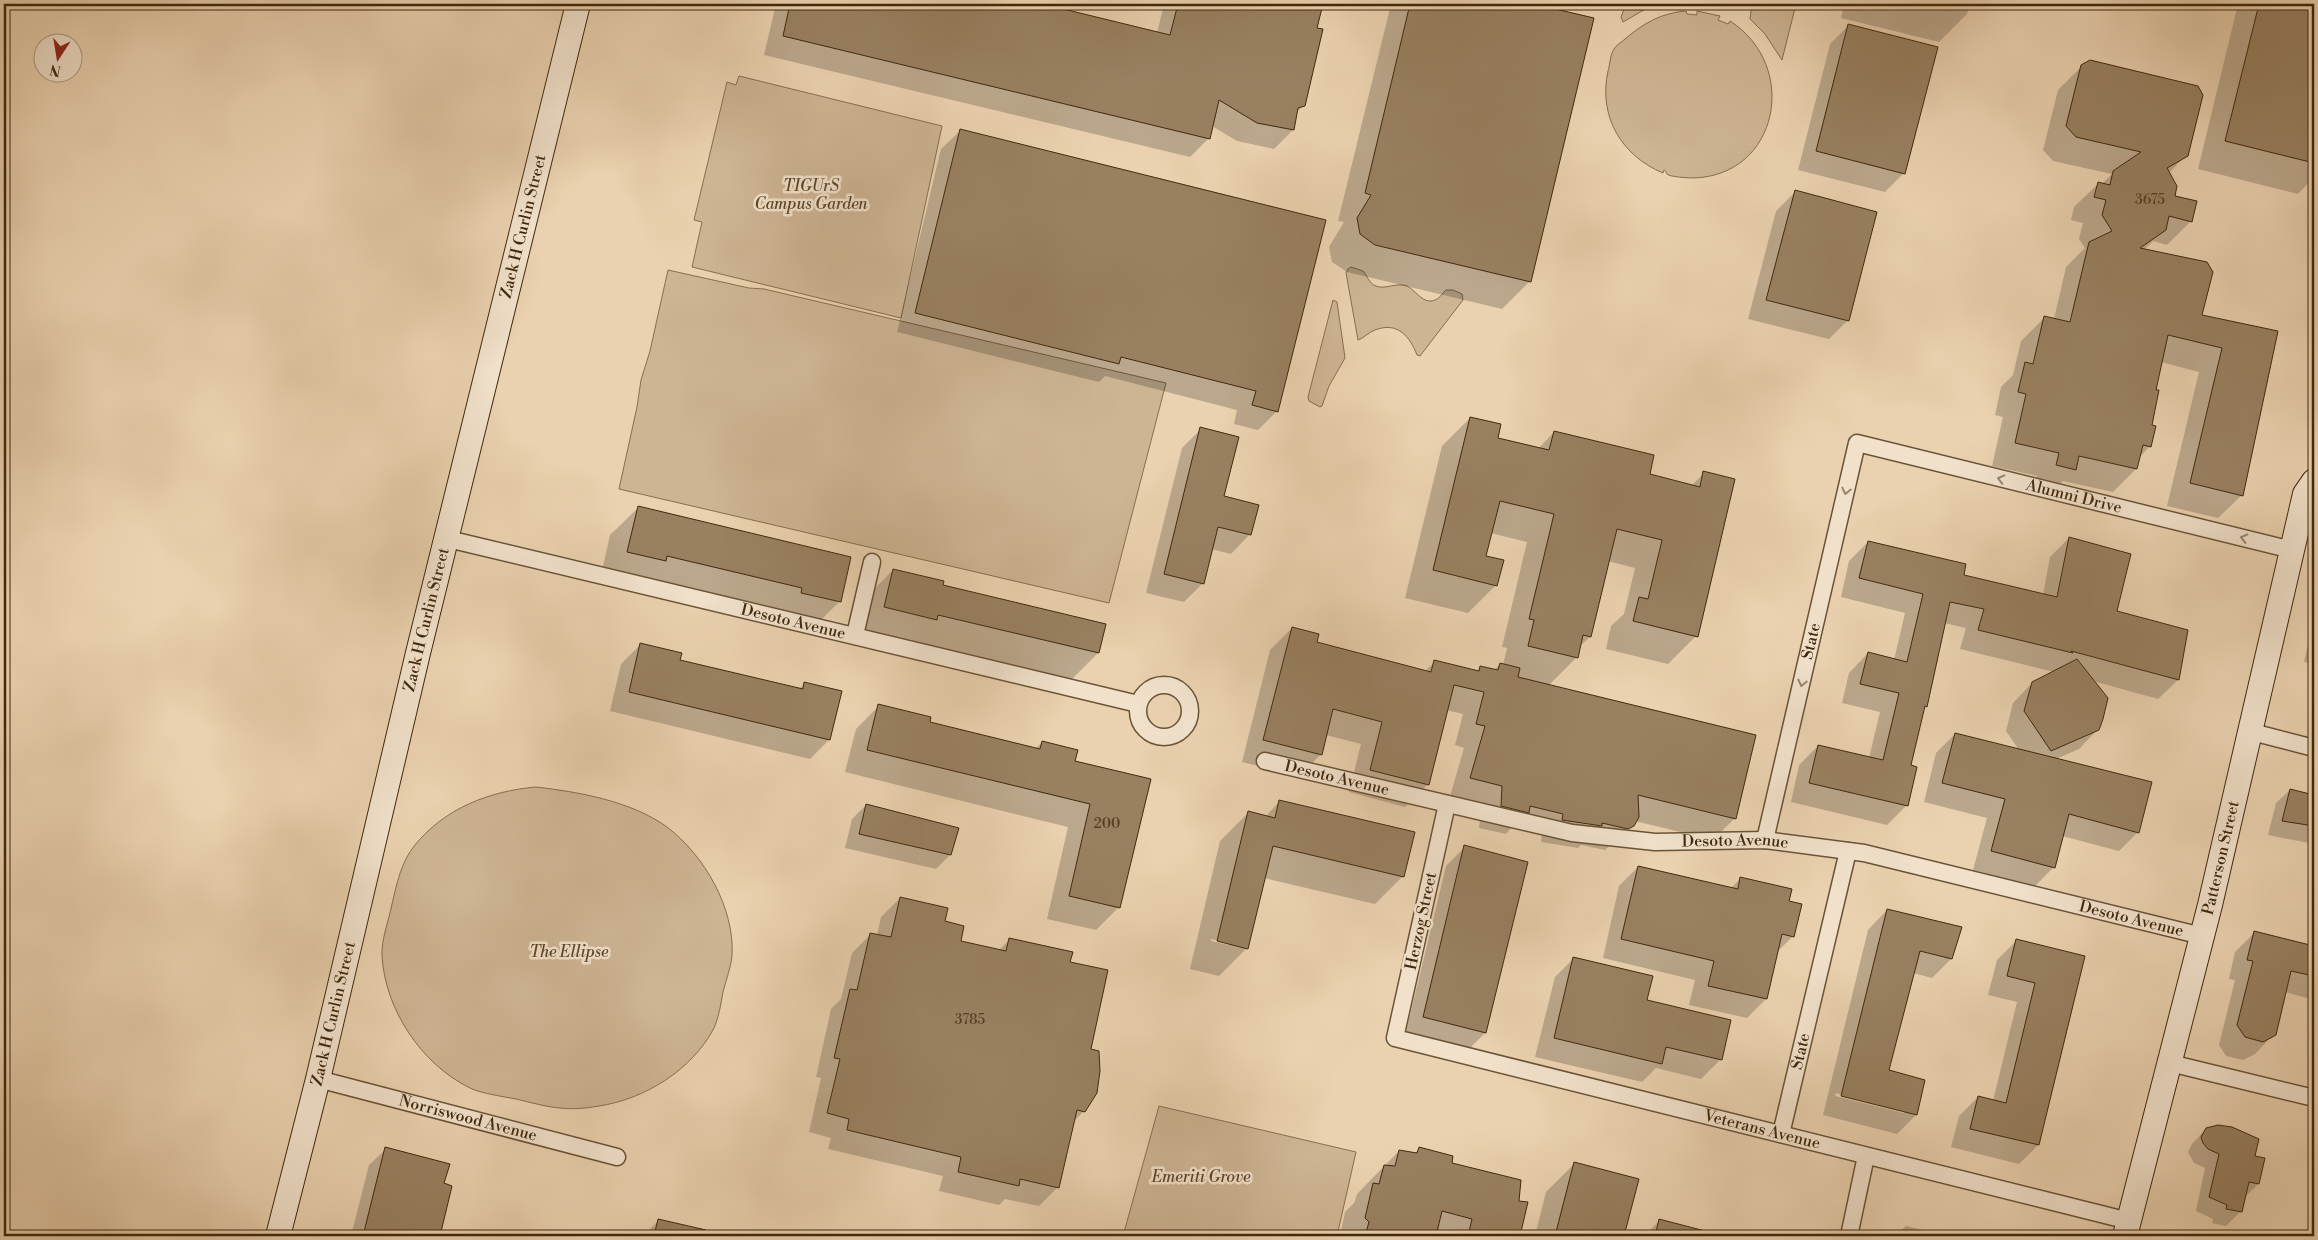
<svg xmlns="http://www.w3.org/2000/svg" width="2318" height="1240" font-family="'Libre Bodoni',serif">
	<style>
		.green { fill: #cdb493; stroke: #866e50 }
		.shadow { fill: #0003; fill-rule: evenodd }
		.building { fill: #988061; stroke: #40290d }
		.lines { fill: none; stroke-linecap: round; stroke-linejoin: round }
		.street-casing { stroke: #6a5336; stroke-width: 19 }
		.secondary-casing { stroke: #40290d; stroke-width: 26 }
		.street { stroke: #f1e1cb; stroke-width: 16 }
		.secondary { stroke: #f1e1cb; stroke-width: 24 }
		.oneway { stroke: #98856c }
		.labels { text-anchor: middle; dominant-baseline: central; stroke-width: 5; stroke-linejoin: round; paint-order: stroke }
		.number-label { font-size: 14px; fill: #563f22 }
		.park-label { font-size: 16px; font-style: italic; fill: #5c4528; stroke: #f1e1cb }
		.street-label { font-size: 16px; fill: #40290d; stroke: #f1e1cb }
	</style>
	<rect width="100%" height="100%" fill="#ead1af"/>
	<filter id="stains"><feTurbulence type="fractalNoise" baseFrequency=".004" numOctaves="4"/><feColorMatrix values="0 0 0 0 .2 0 0 0 0 .09 0 0 0 0 .02 0 0 0 .5 -.17"/></filter>
	<radialGradient id="worn" r=".72"><stop offset=".6" stop-color="#630" stop-opacity="0"/><stop offset="1" stop-color="#630" stop-opacity=".3"/></radialGradient>
	<!-- green -->
	<path class="green" d="M1626,4H1654L1623,22L1621,17Z
		M1752,4H1796L1782,60L1765,34L1750,19Z
		M1686,11L1687,14L1697,15V11L1720,16L1718,20L1728,24L1730,21C1800,66 1779,176 1693,178C1690,178 1669,177 1667,174C1666,172 1666,171 1664,170L1663,173C1622,156 1598,117 1608,71C1610,65 1610,55 1614,49C1616,45 1622,42 1625,39C1644,23 1661,13 1686,11Z
		M739,76L942,126L901,318L692,267L702,222L694,220L727,82L736,85Z
		M1351,267L1363,271C1368,276 1368,283 1376,286C1385,290 1396,282 1407,286C1415,290 1421,301 1430,301C1438,301 1441,295 1446,290H1453L1462,294L1463,300L1420,356L1417,355C1410,337 1398,321 1375,330C1369,332 1364,338 1358,340L1346,273L1348,269Z
		M668,270L749,288L764,289L1166,383L1109,603L619,489L637,407L641,380L650,351Z
		M1333,300L1337,302L1345,358L1329,386L1322,406L1320,407L1309,401L1308,397Z
		M536,787C579,792 631,801 667,827C704,855 735,908 732,956C731,967 726,980 723,992C721,1003 719,1017 714,1028C692,1070 645,1099 599,1106C565,1112 549,1107 516,1099C501,1096 483,1094 470,1088C421,1064 385,1009 382,956C381,940 389,920 392,904C397,883 401,862 415,845C445,808 490,791 536,787Z
		M1159,1106L1356,1152L1337,1236H1123Z"/>
	<!-- shadow -->
	<path class="shadow" d="M776,4H1038L1157,33L1164,4H1322L1304,105L1296,113L1293,130L1274,149L1237,141L1212,126L1209,138L1190,157L764,55Z
		M1391,4H1551L1530,281L1502,309L1347,272L1332,262L1329,247L1344,222L1338,221Z
		M1844,4H1970L1967,14L1939,42L1841,18Z
		M2238,4H2314V177L2298,194L2198,169Z
		M1849,25L1904,173L1885,192L1798,170L1830,44Z
		M2082,66L2186,155L2169,173L2173,197L2191,221L2167,245L2153,241L2144,250L2201,316L2276,332L2242,495L2218,518L2167,506L2199,372L2161,362L2154,390L2150,446L2139,458L2136,469L2113,492L2063,481L2051,493L2034,488L2037,476L1992,466L2003,417L1995,415L2001,387L2013,375L2021,341L2045,317L2054,319L2066,267L2085,248L2079,239L2083,223L2071,220L2074,207L2098,184H2102L2112,174L2053,161L2043,150L2058,90Z
		M961,130L1325,221L1277,411L1258,430L1234,424L1237,410L1105,376L1099,382L897,332L941,149Z
		M1795,192L1848,320L1829,339L1748,319L1776,211Z
		M1470,418L1496,439L1538,449L1554,432L1648,475L1691,486L1704,473L1696,636L1668,664L1606,649L1611,626L1624,614L1635,568L1608,561L1590,637L1579,647L1576,658L1549,685L1735,818L1713,840L1635,821L1605,850L1581,845L1578,848L1541,842L1542,835L1511,828L1506,834L1479,828L1481,808L1449,800L1464,748L1455,745L1463,714L1446,710L1427,785L1405,807L1349,792L1361,744L1326,735L1321,754L1299,776L1242,762L1270,650L1292,628L1315,643L1425,671L1435,662L1476,672L1481,667L1494,670L1500,664L1503,665L1507,648L1502,647L1527,542L1491,533L1485,557L1496,585L1468,613L1405,598L1442,446Z
		M1201,429L1223,497L1250,534L1231,554L1211,549L1203,583L1184,602L1146,593L1182,448Z
		M638,508L850,558L839,602L811,630L600,580L610,535Z
		M2069,538L2116,611L2178,680L2158,699L2093,681L2098,729L2079,749L2056,759L2138,832L2119,851L2062,836L2053,868L2034,887L1973,870L1987,818L1924,802L1936,753L1955,734L2019,750L2006,731L2013,703L2032,683L2054,672L1960,649L1966,628L1944,623L1909,766L1906,806L1887,825L1791,802L1799,765L1818,746L1869,758L1880,712L1842,703L1849,673L1868,653L1894,660L1905,613L1841,597L1849,561L1868,542L1962,576L2043,595L2050,557Z
		M893,570L941,586L1098,653L1070,681L856,635L865,598Z
		M2314,617V664L2304,662Z
		M640,645L678,661L799,689L805,683L829,740L810,759L610,711L621,664Z
		M879,706L928,722L1035,749L1042,742L1074,762L1149,780L1119,907L1096,930L1047,919L1068,827L845,772L856,729Z
		M2291,789L2314,795V844L2268,835L2276,803Z
		M1280,801L1403,876L1375,904L1264,878L1247,948L1219,976L1190,969L1220,841L1248,813L1265,817ZM1211,939L1229,943V945L1211,941Z
		M866,805L950,855L936,869L845,848L852,819Z
		M1465,847L1485,1033L1466,1052L1405,1036L1446,866Z
		M1638,867L1731,888L1741,878L1788,902L1793,936L1777,952L1766,999L1747,1018L1689,1005L1695,980L1603,958L1619,886Z
		M900,898L943,922L959,942L998,951L1010,939L1069,963L1089,1050L1084,1111L1073,1122L1058,1187L1039,1206L1005,1199L999,1205L939,1191L943,1176L828,1149L831,1138L809,1132L821,1078L816,1077L831,1009L841,999L852,953L871,934L877,935L881,917Z
		M1887,910L1951,959L1932,978L1913,973L1888,1071L1916,1115L1897,1134L1823,1115L1868,930ZM1836,1093L1904,1110V1113L1835,1096Z
		M2254,933L2314,947V1000L2285,992L2274,1034L2255,1054L2243,1060L2226,1056L2219,1045L2235,980L2229,979L2235,952Z
		M2016,941L2084,957L2038,1145L2019,1164L1951,1147L1959,1116L1978,1097L1993,1101L2017,1002L1988,995L1997,960Z
		M1574,958L1646,1001L1720,1060L1701,1079L1656,1068L1642,1082L1535,1057L1555,977Z
		M2206,1129L2254,1157L2258,1184L2244,1198L2241,1211L2226,1226L2212,1223L2213,1219L2196,1211L2205,1168L2194,1163L2188,1152L2192,1144Z
		M386,1149L442,1184L451,1187L439,1236H351L369,1165Z
		M1419,1149L1518,1202L1527,1203L1518,1236H1340L1345,1212L1354,1203L1357,1194L1399,1151L1414,1154Z
		M1574,1164L1638,1180L1622,1236H1535L1546,1192Z
		M659,1220L726,1236H643Z
		M1659,1221L1721,1236H1644Z
		M1906,1226L1950,1236H1895Z"/>
	<!-- building -->
	<path class="building" d="M790,4H1043L1170,35L1178,4H1323L1317,28L1323,29L1305,106L1298,108L1294,130L1257,123L1219,100L1210,139L783,36Z
		M1410,4H1552L1551,8L1594,18L1531,282L1375,245L1360,234L1357,218L1371,195L1365,193Z
		M2259,4H2314V163L2225,141Z
		M1848,24L1938,47L1905,174L1816,151Z
		M2090,60L2198,86L2203,95L2188,156L2167,168L2177,186L2175,196L2197,201L2192,222L2169,216L2166,230L2140,248L2207,262L2213,272L2202,315L2278,331L2243,496L2190,483L2222,348L2168,335L2156,390H2159L2152,425L2156,426L2151,447L2143,445L2137,469L2079,456L2076,470L2056,465L2059,453L2015,443L2026,394L2018,392L2025,362L2033,364L2044,316L2070,322L2089,242L2112,231L2102,215L2106,200L2094,197L2098,182L2110,185L2113,171L2141,152L2076,137L2066,126L2081,65Z
		M960,129L1326,220L1278,412L1252,405L1256,391L1121,357L1119,364L915,313Z
		M1795,190L1877,212L1849,321L1766,300Z
		M1470,417L1501,424L1498,438L1549,450L1554,431L1654,455L1650,474L1700,487L1703,471L1735,479L1698,637L1633,621L1639,597L1648,599L1662,540L1617,529L1591,637L1583,635L1578,658L1528,646L1534,620L1529,619L1554,514L1500,501L1486,556L1504,560L1497,586L1433,570Z
		M1200,427L1239,437L1224,496L1259,505L1251,535L1218,527L1204,584L1164,574Z
		M638,506L851,557L841,602L801,593L802,588L667,556L666,561L627,552Z
		M2069,537L2131,554L2117,611L2188,630L2179,680L2071,651L2073,653L1978,630L1984,609L1950,602L1927,707L1925,706L1911,765L1917,767L1908,806L1809,783L1818,745L1883,760L1899,693L1860,684L1868,652L1907,662L1923,594L1859,578L1868,541L1966,564L1964,575L2057,597Z
		M893,569L944,581L943,585L1106,624L1099,653L938,615L937,620L884,607Z
		M1292,627L1319,634L1317,642L1431,672L1434,660L1479,671L1480,666L1498,670L1500,663L1520,668L1518,677L1756,735L1736,819L1638,795L1639,817L1634,826L1628,829L1602,823V826L1562,820L1563,814L1530,806L1529,813L1501,806L1502,786L1470,778L1485,726L1476,724L1484,692L1454,685L1429,785L1370,770L1382,722L1333,709L1322,755L1263,740Z
		M640,643L682,653L680,660L803,689L804,682L842,691L830,740L629,692Z
		M2077,659L2108,698L2103,719L2099,730L2051,751L2024,711L2032,682Z
		M878,704L931,717L930,722L1040,749L1042,741L1078,750L1075,761L1151,779L1120,908L1069,896L1090,804L867,750Z
		M1955,733L2152,782L2139,833L2069,814L2055,868L1991,851L2005,799L1942,783Z
		M2290,789L2314,795V826L2282,821Z
		M1279,800L1415,832L1404,877L1273,846L1248,949L1217,941L1248,811L1275,818Z
		M866,804L959,828L951,855L859,834Z
		M1464,845L1528,862L1486,1033L1423,1017Z
		M1638,866L1738,889L1740,877L1792,889L1789,901L1802,904L1794,937L1782,934L1767,999L1708,986L1714,961L1621,939Z
		M900,897L948,908L945,921L964,926L961,941L1006,951L1009,938L1073,952L1070,962L1108,970L1091,1049L1099,1051L1100,1071L1097,1093L1085,1112L1077,1110L1059,1188L1020,1179L1019,1186L958,1172L961,1157L847,1130L849,1119L827,1113L840,1059L834,1058L850,989L857,990L870,933L891,937Z
		M1887,909L1962,927L1952,959L1920,951L1889,1070L1925,1080L1917,1115L1841,1096Z
		M2254,931L2314,946V976L2291,971L2276,1035L2263,1042L2245,1037L2237,1025L2253,961L2247,960Z
		M2016,939L2085,956L2039,1145L1970,1129L1978,1096L2006,1103L2035,983L2007,976Z
		M1573,957L1653,976L1647,1000L1731,1020L1722,1060L1666,1047L1662,1064L1554,1038Z
		M2218,1125L2232,1127L2259,1139L2255,1156L2265,1158L2259,1184L2249,1182L2242,1212L2226,1209L2227,1205L2209,1197L2219,1154L2208,1149L2203,1143L2201,1137L2206,1128Z
		M385,1147L450,1164L444,1183L452,1186L440,1236H363Z
		M1419,1147L1453,1156L1452,1163L1521,1180L1519,1201L1528,1202L1520,1236H1468L1472,1219L1442,1211L1436,1236H1365L1369,1222L1365,1218L1373,1183L1379,1184L1384,1165L1395,1166L1399,1150L1417,1153Z
		M1574,1162L1639,1179L1624,1236H1555Z
		M658,1219L706,1230L705,1236H654Z
		M1659,1219L1705,1231L1704,1236H1655Z"/>
	<g class="lines">
		<!-- street casing -->
		<g class="street-casing">
			<g id="street">
				<path id="s1" d="M448,539L1138,704"/>
				<path d="M855,635L872,562"/>
				<circle cx="1164" cy="711" r="26"/>
				<path d="M2252,732L2314,748"/>
				<path id="s2" d="M1265,761L1572,833L1655,842L1765,840L1864,853L2202,936"/>
				<path id="s3" d="M1447,804L1395,1038L2129,1221"/>
				<path id="s4" d="M1765,840L1857,443L2292,550"/>
				<path d="M2170,1063L2314,1098"/>
				<path id="s5" d="M318,1079L617,1157"/>
				<path id="s6" d="M1781,1134L1848,851"/>
				<path d="M1849,1236L1866,1156"/>
			</g>
		</g>
		<!-- secondary casing -->
		<g class="secondary-casing">
			<g id="secondary">
				<path id="s7" d="M278,1236L318,1079L418,653L578,4"/>
				<path id="s8" d="M2125,1236L2210,905L2305,494L2314,481"/>
			</g>
		</g>
		<!-- street -->
		<use href="#street" class="street"/>
		<!-- secondary -->
		<use href="#secondary" class="secondary"/>
	</g>
	<!-- one-way arrows -->
	<defs><path id="oneway-chevron" d="M-2-3.5L2.5 0L-2 3.5" fill="none" stroke-width="1.6" stroke-linecap="round" stroke-linejoin="round" transform="scale(1.25)"/></defs>
	<g class="oneway">
		<use href="#oneway-chevron" transform="translate(2001 479) rotate(-166)"/>
		<use href="#oneway-chevron" transform="translate(1846 491) rotate(103)"/>
		<use href="#oneway-chevron" transform="translate(2244 538) rotate(-166)"/>
		<use href="#oneway-chevron" transform="translate(1802 683) rotate(103)"/>
	</g>
	<g class="labels">
		<!-- number labels -->
		<g class="number-label">
			<text x="2150" y="200">3675</text>
			<text x="1107" y="824">200</text>
			<text x="970" y="1020">3785</text>
		</g>
		<!-- park labels -->
		<g class="park-label">
			<text x="811" y="186">TIGUrS<tspan x="811" dy="18">Campus Garden</tspan></text>
			<text x="569" y="952">The Ellipse</text>
			<text x="1201" y="1177">Emeriti Grove</text>
		</g>
		<!-- street labels -->
		<g class="street-label">
			<text stroke="none"><textPath href="#s7" startOffset="1039">Zack H Curlin Street</textPath></text>
			<text stroke="none"><textPath href="#s4" startOffset="631">Alumni Drive</textPath></text>
			<text stroke="none"><textPath href="#s7" startOffset="634">Zack H Curlin Street</textPath></text>
			<text stroke="none"><textPath href="#s1" startOffset="355">Desoto Avenue</textPath></text>
			<text stroke="none"><textPath href="#s4" startOffset="204">State</textPath></text>
			<text stroke="none"><textPath href="#s2" startOffset="74">Desoto Avenue</textPath></text>
			<text stroke="none"><textPath href="#s2" startOffset="479">Desoto Avenue</textPath></text>
			<text stroke="none"><textPath href="#s8" startOffset="390">Patterson Street</textPath></text>
			<text stroke="none"><textPath href="#s2" startOffset="884">Desoto Avenue</textPath></text>
			<text transform="translate(1421 921) rotate(-78)">Herzog Street</text>
			<text stroke="none"><textPath href="#s7" startOffset="229">Zack H Curlin Street</textPath></text>
			<text stroke="none"><textPath href="#s6" startOffset="85">State</textPath></text>
			<text stroke="none"><textPath href="#s5" startOffset="155">Norriswood Avenue</textPath></text>
			<text stroke="none"><textPath href="#s3" startOffset="618">Veterans Avenue</textPath></text>
		</g>
	</g>
	<!-- margin -->
	<rect width="2318" height="1240" fill="none" stroke="#ead1af" stroke-width="20"/>
	<rect x="5" y="5" width="2308" height="1230" fill="none" stroke="#40290d" stroke-width="2.5"/>
	<rect x="10" y="10" width="2298" height="1220" fill="none" stroke="#40290d"/>
	<!-- north arrow -->
	<g transform="translate(58 58) rotate(192)"><circle r="24" fill="#f1e1cb" stroke="#aa977f"/>
	<path d="M0-4L9 19L0 12L-9 19Z" fill="#8f2418"/>
	<text y="-8" font-size="14" font-weight="bold" text-anchor="middle" fill="#40290d">N</text>
	</g>
	<rect width="100%" height="100%" filter="url(#stains)"/>
	<rect width="100%" height="100%" fill="url(#worn)"/>
</svg>
